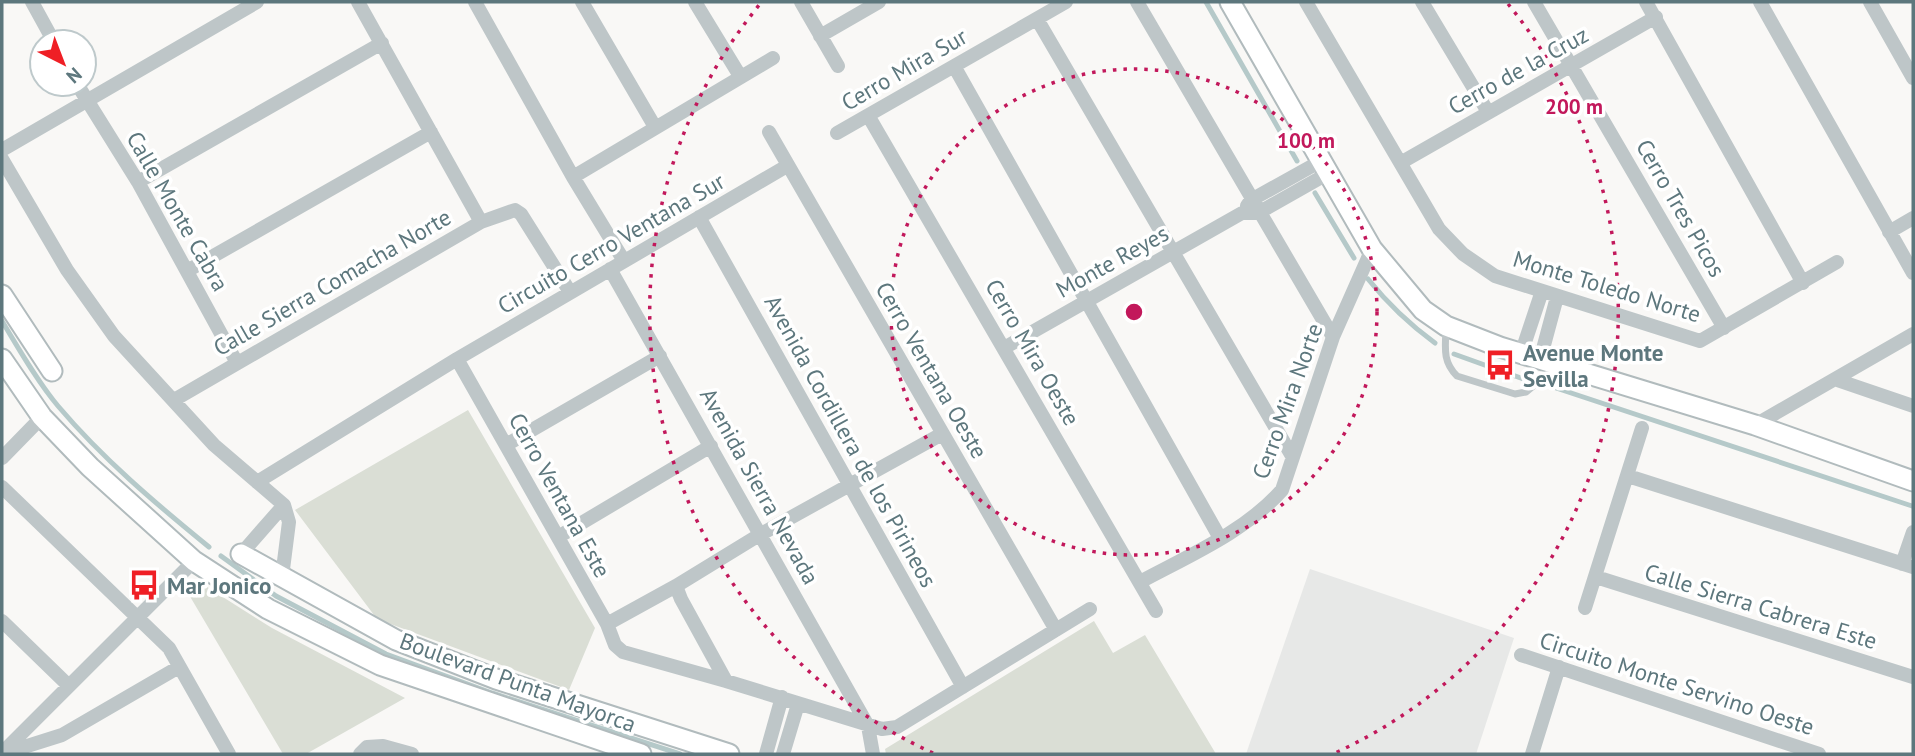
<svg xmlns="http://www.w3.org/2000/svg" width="1915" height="756" font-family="'PT Sans',sans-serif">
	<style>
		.built { fill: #e7e8e7 }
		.green { fill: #daded5 }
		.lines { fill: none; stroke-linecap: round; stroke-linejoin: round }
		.stream { stroke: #b5c9c9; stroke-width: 5 }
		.secondary-casing { stroke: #b1bbbd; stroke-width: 23 }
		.lane { stroke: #bec6c8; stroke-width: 7 }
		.street { stroke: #bec6c8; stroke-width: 14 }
		.secondary { stroke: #fff; stroke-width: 19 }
		.ring { fill: none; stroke: #c2185b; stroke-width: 3.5; stroke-dasharray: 3.5 7 }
		.labels { text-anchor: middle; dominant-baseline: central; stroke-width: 7; stroke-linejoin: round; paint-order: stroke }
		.street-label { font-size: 23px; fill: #5d777d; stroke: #fff }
		.poi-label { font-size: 23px; font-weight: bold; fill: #5d777d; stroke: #fff; text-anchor: start }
		.centre { fill: #c2185b; stroke: #fff; stroke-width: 3.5 }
		.ring-label { font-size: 21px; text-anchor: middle; font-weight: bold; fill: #c2185b; stroke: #fff; stroke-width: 7; stroke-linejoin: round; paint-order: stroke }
	</style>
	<rect width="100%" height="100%" fill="#f9f8f6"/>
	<!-- built -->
	<path class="built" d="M1310,569L1514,638L1476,754H1246Z"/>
	<!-- green -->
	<path class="green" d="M468,410L595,628L569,690L377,619L295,510Z
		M196,580L272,628L405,698L306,754H283L185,588Z
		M1094,621L1113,653L1145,635L1216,754H886L885,749Z"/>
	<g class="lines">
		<!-- stream -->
		<path class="stream" d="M1206,2L1297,161
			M1315,193L1354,258
			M1368,279C1388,304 1409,324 1435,343
			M2,321C19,349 37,381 58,406C103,459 155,503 209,547
			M1454,354L1529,381
			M1547,385L1912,506
			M221,556L276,596L386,654L492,693L680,754"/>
		<!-- secondary casing -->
		<g class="secondary-casing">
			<path id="secondary" d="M1230,2L1372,249L1423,310L1446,326L1500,347L1755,425L1913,481
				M2,295L52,371
				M2,359L42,417L90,467L194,561L268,609L380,665L641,754
				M241,554L396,640L496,679L729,754"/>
		</g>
		<!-- lane -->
		<path class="lane" d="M1446,330C1445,349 1443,362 1457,376L1515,394L1526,392L1555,368"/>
		<!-- street -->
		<path class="street" d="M32,2L54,42
			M358,2L481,222
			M475,2L573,177L624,261
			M582,2L655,127
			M695,2L740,76
			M801,2L838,66
			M1137,2L1333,337
			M1306,2L1439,229L1463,254L1495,276L1700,341L1837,262
			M1422,2L1488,112
			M1534,2L1724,328
			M1646,2L1803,283
			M1760,2L1913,273
			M1870,2L1913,78
			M1037,19L1292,456
			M820,36L879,2
			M954,66L1220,538
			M77,84L138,182L237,363
			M869,117L1156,611
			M769,132L1056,630
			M837,133L1066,2
			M2,150L257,2
			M2,159L67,270L114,336L214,445L284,505L289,522L282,577
			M1402,162L1656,17
			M573,177L773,58
			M138,182L382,43
			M1247,206L1251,200L1321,161
			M699,217L963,687
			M1889,232L1913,218
			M610,269L868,726L873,754
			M187,271L431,132
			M1004,348L1242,213H1258L1327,174
			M1521,354L1542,291
			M457,359L607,624L615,645L623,652L726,681L882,729L897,727L1090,609
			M1540,360L1557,297
			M1837,380L1913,406
			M174,400L481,222L515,210L521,214L570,292
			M1755,425L1913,334
			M506,445L660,356
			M2,458L42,417
			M1628,476L1913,567
			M257,482L457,359L787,166
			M2,487L169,648L229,754
			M558,537L711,446
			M241,554L284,505
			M1902,564L1913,532
			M1596,577L1913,677
			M1140,582C1188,556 1245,532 1282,490L1333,337L1372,249
			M676,586L681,599L726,681
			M1585,608L1642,428
			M2,621L69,686
			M607,624L676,586L761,534L942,434
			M1521,655L1819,754
			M2,753L194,561
			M2,754L62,735L179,667
			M360,754L367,747L383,746L412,754
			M766,754L782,697
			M783,754L798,704
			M1532,754L1559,667"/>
		<!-- secondary -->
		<use href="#secondary" class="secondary"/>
	</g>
	<!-- distance rings -->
	<g class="ring">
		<circle cx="1134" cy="312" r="243"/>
		<path d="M933 753A485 485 0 0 1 760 4M1508 4A485 485 0 0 1 1335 753"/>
	</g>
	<!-- icons -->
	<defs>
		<g id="bus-bare" transform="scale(2.415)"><path d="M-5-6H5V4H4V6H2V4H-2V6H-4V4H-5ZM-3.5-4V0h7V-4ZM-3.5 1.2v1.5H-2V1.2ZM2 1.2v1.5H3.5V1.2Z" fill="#ef1f25" stroke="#fff" stroke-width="2.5" paint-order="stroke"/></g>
	</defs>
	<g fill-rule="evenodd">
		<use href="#bus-bare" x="1500" y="365"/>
		<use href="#bus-bare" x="144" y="585"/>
	</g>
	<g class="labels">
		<!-- street labels -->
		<g class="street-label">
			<text transform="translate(904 69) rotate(-30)">Cerro Mira Sur</text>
			<text transform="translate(1518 70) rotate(-29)">Cerro de la Cruz</text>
			<text transform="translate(1681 208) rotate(60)">Cerro Tres Picos</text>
			<text transform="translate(178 211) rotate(60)">Calle Monte Cabra</text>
			<text transform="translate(611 243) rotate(-30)">Circuito Cerro Ventana Sur</text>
			<text transform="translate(1112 261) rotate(-29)">Monte Reyes</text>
			<text transform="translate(332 282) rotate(-30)">Calle Sierra Comacha Norte</text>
			<text transform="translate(1607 286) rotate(17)">Monte Toledo Norte</text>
			<text transform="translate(1033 352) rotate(60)">Cerro Mira Oeste</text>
			<text transform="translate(932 370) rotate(60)">Cerro Ventana Oeste</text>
			<text transform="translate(1287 401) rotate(-70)">Cerro Mira Norte</text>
			<text transform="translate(851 441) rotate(61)">Avenida Cordillera de los Pirineos</text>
			<text transform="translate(760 486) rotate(61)">Avenida Sierra Nevada</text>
			<text transform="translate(560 495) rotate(61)">Cerro Ventana Este</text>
			<text transform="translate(1761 606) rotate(17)">Calle Sierra Cabrera Este</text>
			<text transform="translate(518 682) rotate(20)">Boulevard Punta Mayorca</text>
			<text transform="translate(1677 683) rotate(18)">Circuito Monte Servino Oeste</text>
		</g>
		<!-- poi labels -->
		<g class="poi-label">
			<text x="1523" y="352">Avenue Monte<tspan x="1523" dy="26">Sevilla</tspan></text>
			<text x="167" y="585">Mar Jonico</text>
		</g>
	</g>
	<circle cx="1134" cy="312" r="10" class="centre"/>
	<g class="ring-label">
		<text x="1574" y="114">200 m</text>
		<text x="1306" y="148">100 m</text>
	</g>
	<!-- border -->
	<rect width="1915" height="756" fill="none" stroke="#5d777d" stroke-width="7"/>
	<!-- north arrow -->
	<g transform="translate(63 63) rotate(138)"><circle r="33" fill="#ffffff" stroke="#bec9cb" stroke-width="2"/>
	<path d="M0-5L12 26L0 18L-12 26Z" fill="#ef1f25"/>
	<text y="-10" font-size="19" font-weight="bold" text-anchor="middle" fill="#5d777d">N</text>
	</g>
</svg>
